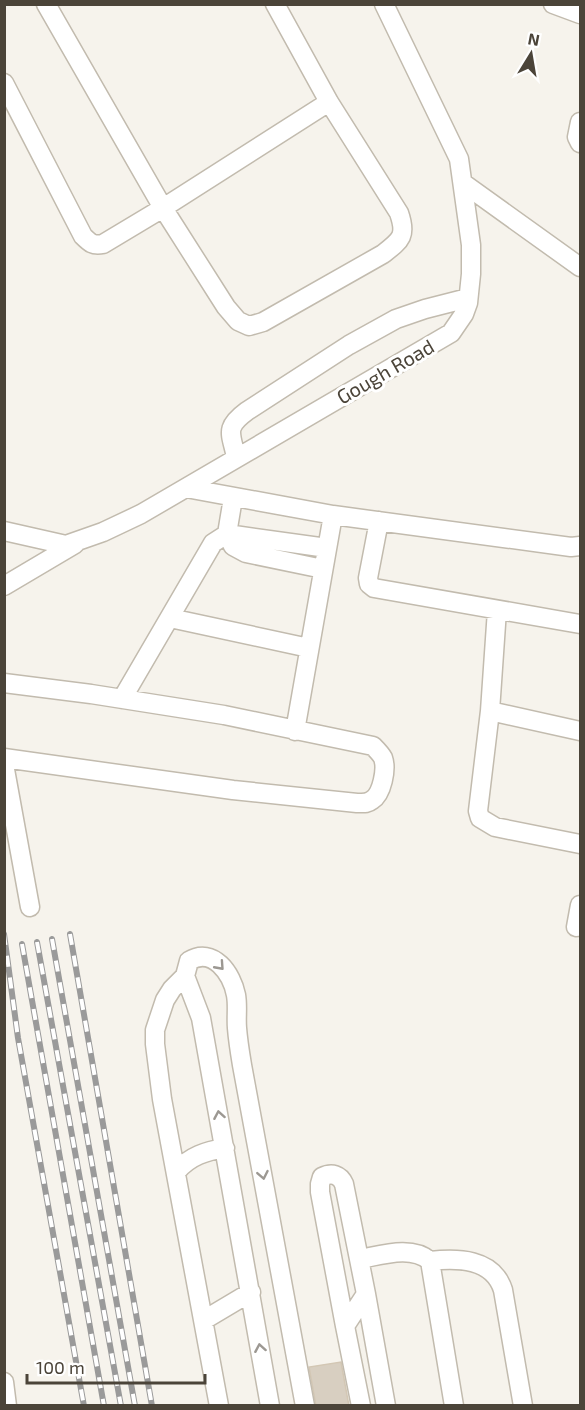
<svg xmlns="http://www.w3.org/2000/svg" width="585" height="1410" font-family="'Exo 2',sans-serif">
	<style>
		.building { fill: #d8cfc1; stroke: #d3c7b4; stroke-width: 1.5 }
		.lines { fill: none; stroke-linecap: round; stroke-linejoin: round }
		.minor-casing { stroke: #c2bbae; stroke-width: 21 }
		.minor { stroke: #fff; stroke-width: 18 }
		.rail-casing { stroke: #9a9a9a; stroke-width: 6 }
		.rail { stroke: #fff; stroke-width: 4; stroke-dasharray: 11; stroke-linecap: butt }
		.oneway { stroke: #9c9892 }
		.labels { text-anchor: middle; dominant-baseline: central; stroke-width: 6; stroke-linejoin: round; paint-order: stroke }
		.street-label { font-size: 20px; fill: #4b4439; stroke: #fff }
	</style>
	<rect width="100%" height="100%" fill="#f6f3ec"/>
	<!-- building -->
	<path class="building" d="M341,1362L349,1406H316L309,1367Z"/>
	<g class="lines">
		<!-- minor casing -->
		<g class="minor-casing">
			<path id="minor" d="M46,4L163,208L226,307L238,321L249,326L263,322L383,254C401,240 407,236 399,213L329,102L275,4
				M553,4L580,14
				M4,83L83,236C90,243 93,246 103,244L163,208L329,102
				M580,122L577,137L580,143
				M463,183L580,267
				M236,457C231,433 224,428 247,411L349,345L396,319L425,309L468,298
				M186,488L333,515L571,547L580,546
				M233,498L227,534L233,546L246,553L323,569
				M379,521L368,578L369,584L374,588L580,624
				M4,531L66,545L103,532L141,514L451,333L464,314L468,303L471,274V245L459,159L384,4
				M4,586L75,544
				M497,610L490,711L478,811L480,818L495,827L580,844
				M170,618L309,648
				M4,683L91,694L224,715L373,746C376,749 381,754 383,758C387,769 382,794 372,800C367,804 363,803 357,803L233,790L4,758
				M122,699L213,543L227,534L327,548
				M490,711L580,731
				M295,731L333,515
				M4,764L30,907
				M576,927L580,905
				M185,976L172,989L165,1000L155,1030V1044L162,1099L219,1406
				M177,1171C190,1156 206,1151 225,1148
				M360,1259C382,1255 412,1245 430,1261L454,1406
				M430,1261C457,1258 493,1258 503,1290L523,1406
				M366,1294L386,1406
				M204,1320L251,1292
				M345,1326L320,1192V1184L322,1177C332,1172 340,1175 344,1184L366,1294L345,1326L361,1406
				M4,1382L7,1406
				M270,1406L201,1018L185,976L189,961C213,946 232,974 236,995C238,1006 236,1017 237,1028C238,1041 240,1053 242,1065L305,1406"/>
		</g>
		<!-- minor -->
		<use href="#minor" class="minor"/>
		<!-- rail casing -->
		<g class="rail-casing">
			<path id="rail" d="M4,934L18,1038L84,1406
				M70,934L152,1406
				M52,939L135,1406
				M37,942L121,1406
				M22,944L104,1406"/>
		</g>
		<!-- rail -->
		<use href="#rail" class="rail"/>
	</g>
	<!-- one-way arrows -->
	<defs><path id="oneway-chevron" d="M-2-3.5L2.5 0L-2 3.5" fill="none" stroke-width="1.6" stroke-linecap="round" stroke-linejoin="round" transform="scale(1.5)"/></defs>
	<g class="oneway">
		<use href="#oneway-chevron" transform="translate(220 966) rotate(48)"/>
		<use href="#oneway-chevron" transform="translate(219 1115) rotate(-100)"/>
		<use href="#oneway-chevron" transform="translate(263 1175) rotate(79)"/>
		<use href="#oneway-chevron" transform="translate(260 1348) rotate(-100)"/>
	</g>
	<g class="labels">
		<!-- street labels -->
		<g class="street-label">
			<text transform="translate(385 371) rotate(-30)">Gough Road</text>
		</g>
	</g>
	<!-- border -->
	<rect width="585" height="1410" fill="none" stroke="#4b4439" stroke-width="12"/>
	<!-- north arrow -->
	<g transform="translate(531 54) rotate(11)" stroke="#ffffff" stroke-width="4.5" paint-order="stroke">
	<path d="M0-4.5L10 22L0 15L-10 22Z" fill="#4b4439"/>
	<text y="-9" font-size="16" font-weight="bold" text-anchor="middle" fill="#4b4439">N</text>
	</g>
	<!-- scale -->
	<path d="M27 1374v9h178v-9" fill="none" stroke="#4b4439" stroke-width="3"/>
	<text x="36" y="1374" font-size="18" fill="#4b4439" stroke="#ffffff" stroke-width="4.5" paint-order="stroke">100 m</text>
</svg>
